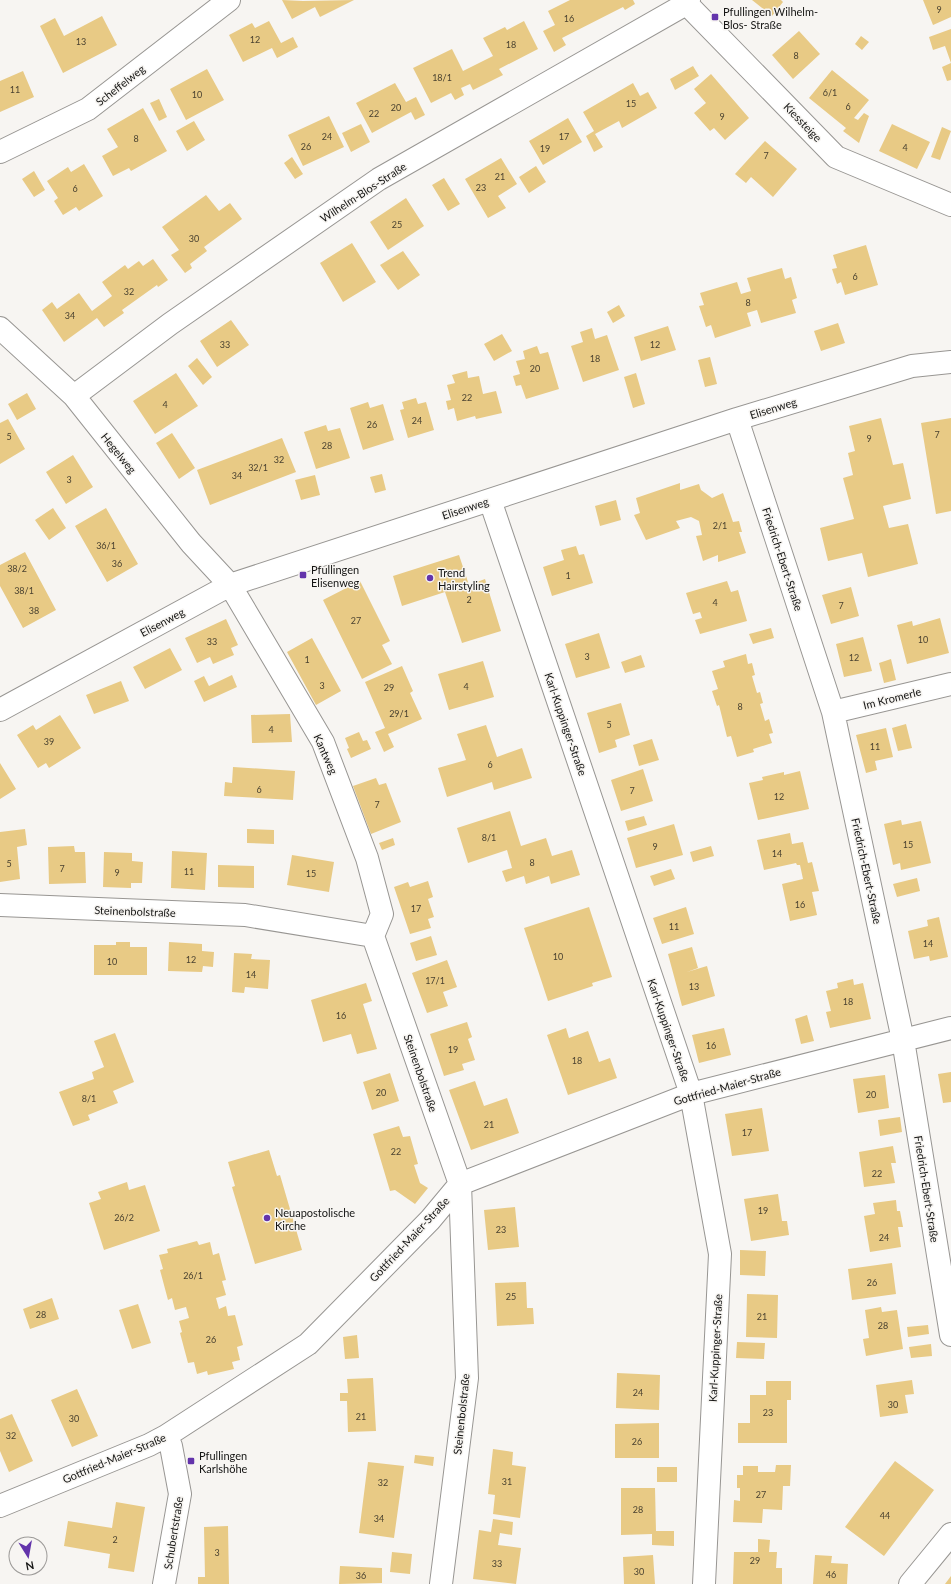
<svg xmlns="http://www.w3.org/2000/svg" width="951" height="1584" font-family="Lato,sans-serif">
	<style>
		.building { fill: #e8ca85 }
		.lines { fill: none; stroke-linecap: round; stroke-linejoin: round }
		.street-casing { stroke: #989693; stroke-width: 24 }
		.street { stroke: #fff; stroke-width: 22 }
		.poi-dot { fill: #6334ab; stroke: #f7f5f2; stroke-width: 1.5 }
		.labels { text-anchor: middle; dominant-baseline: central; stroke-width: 3; stroke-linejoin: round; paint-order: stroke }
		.number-label { font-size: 9px; fill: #4a4230 }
		.poi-label { font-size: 11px; fill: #151514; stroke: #f7f5f2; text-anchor: start }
		.street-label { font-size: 11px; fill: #151514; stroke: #f7f5f2 }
	</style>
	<rect width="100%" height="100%" fill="#f7f5f2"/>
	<!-- building -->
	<path class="building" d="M282,0L303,1L354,0L320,17L315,7L292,19Z
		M570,0H633L635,4L625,10L623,7L562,38L566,45L554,52L543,31L555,25L548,11Z
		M752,0H781L783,2L772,16Z
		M923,0H951V17L933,25Z
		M102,16L117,45L63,73L40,26L55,18L64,36Z
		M269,21L281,43L293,37L298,47L277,58L272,48L243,62L229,35L252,23L255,28Z
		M524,21L538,49L499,69L503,75L473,90L470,84L461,88L464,95L455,100L451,93L431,103L413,68L452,49L463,71L493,56L483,38L505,27L507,30Z
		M951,29V63L945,46L933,50L929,37Z
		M799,31L820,54L793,79L772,55Z
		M861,36L869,42L862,50L855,44Z
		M951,63V80L947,81L942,67Z
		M693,66L699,76L675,90L670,79Z
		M207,69L224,100L186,120L170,89Z
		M832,70L869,100L854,118L858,120L864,113L869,116L859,143L843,131L846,128L809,98Z
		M23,71L34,97L0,112V81Z
		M711,74L749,118L725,140L714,128L710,131L694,113L706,103L694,89Z
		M395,83L406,102L416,97L425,115L415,120L411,112L372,133L356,103Z
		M633,83L640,96L648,92L657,108L622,128L619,121L595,134L603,147L594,152L586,136L594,131L583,112Z
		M159,99L167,117L159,121L150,103Z
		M143,108L167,151L131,171L129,168L113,176L102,156L118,147L107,129Z
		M329,116L344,147L303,166L288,135Z
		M568,118L582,142L543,165L529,141Z
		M194,121L205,140L187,151L176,131Z
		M361,124L370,142L351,152L342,133Z
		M892,124L930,142L917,169L879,151Z
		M942,127L951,131L940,160L931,157Z
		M765,141L797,169L773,197L751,177L746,183L735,174Z
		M292,157L303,174L295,179L284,163Z
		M501,158L517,184L498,196L506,208L488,218L465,179Z
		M84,164L103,196L79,211L76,207L63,215L54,201L58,198L47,181L68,167L71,172Z
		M536,166L546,182L529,193L519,177Z
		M34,171L45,190L34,197L22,179Z
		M444,178L460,204L448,211L432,185Z
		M206,195L219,211L230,203L242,219L204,247L207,251L190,264L192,268L185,273L171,255L179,250L162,227Z
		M406,198L424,226L388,250L370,222Z
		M352,243L376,282L343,302L320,263Z
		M866,245L878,285L845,295L841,282L837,284L832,269L837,268L833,255Z
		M403,251L420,275L398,290L380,265Z
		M153,259L168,280L158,287L157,285L122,310L124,313L104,327L97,318L64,342L42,310L52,302L57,309L79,293L92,311L112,296L102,282L125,265L128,269L139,261L143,266Z
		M782,268L785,279L791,277L797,298L792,300L796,313L761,323L757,310L747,313L751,326L715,338L711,325L706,327L699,306L704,305L700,293L737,282L741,294L751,291L747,278Z
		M619,305L625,316L613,323L607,312Z
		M231,320L249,345L217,367L200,341Z
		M838,323L845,343L821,351L814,331Z
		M668,326L676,350L641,361L634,337Z
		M592,328L595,339L607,335L619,370L583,382L571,346L583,342L580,332Z
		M502,334L512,351L494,361L484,344Z
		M537,346L540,354L548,352L559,389L526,399L521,385L516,386L513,376L520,374L516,361L525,359L523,351Z
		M710,357L717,384L705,387L698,360Z
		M197,358L212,377L203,385L188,366Z
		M467,371L468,378L479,376L483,394L496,391L502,413L476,419L475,416L457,421L454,408L448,410L446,401L451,400L447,385L455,383L452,375Z
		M176,373L198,406L155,434L133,401Z
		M636,373L645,404L633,408L624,377Z
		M27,393L36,409L17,420L8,404Z
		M416,398L418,404L426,402L434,430L408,438L400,410L404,409L402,402Z
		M368,402L370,408L383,404L394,440L363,450L350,408Z
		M881,418L893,465L903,463L911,499L883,506L889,528L908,524L918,564L868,577L862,553L828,561L820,528L854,519L843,478L853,475L848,453L855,451L849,426Z
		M951,418V511L936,514L921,423Z
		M8,419L25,449L0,464V423Z
		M326,425L328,431L340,428L350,458L316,469L304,432Z
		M172,433L195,468L179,479L156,443Z
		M282,438L296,472L210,505L197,470Z
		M73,455L93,487L66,504L46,472Z
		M382,474L386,490L375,493L370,477Z
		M315,475L320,495L301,500L295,480Z
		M680,483V490L699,484L701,490L712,498L723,493L733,522L739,521L742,532H739L746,553L718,562V555L703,561L696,536L702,535L699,521L691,517L676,521L680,528L646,540L634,515L640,513L636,498Z
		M616,500L621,520L600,526L595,506Z
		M53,508L66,528L49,540L35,520Z
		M106,508L138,564L107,582L75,526Z
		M576,546L579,555L584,554L593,583L552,596L543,567L564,560L561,550Z
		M25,552L56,610L23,628L0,586V565Z
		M459,555L469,585L485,579L501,631L462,643L445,592L402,606L393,576Z
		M360,581L390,641L382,645L392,664L362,679L323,600Z
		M727,581L731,592L738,590L747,621L700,634L695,620L702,618L700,612L693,614L686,593Z
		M851,587L859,616L831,624L822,595Z
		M940,618L949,653L907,664L897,625L912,621L913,626Z
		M226,619L238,645L231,648L234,655L213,664L210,657L197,663L185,638Z
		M771,628L774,638L753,644L749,634Z
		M599,633L610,668L576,678L565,644Z
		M863,637L872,671L844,677L836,644Z
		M312,638L341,691L316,705L287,652Z
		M170,648L182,670L145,689L133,667Z
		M746,654L748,664L752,663L755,675L752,676L757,693L760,692L763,703L760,704L765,721L769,719L773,733L769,734L772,743L753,749L754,752L737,757L731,736L727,737L719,705L717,706L712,691L718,689L712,671L725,667L723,661Z
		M641,655L645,667L625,673L621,662Z
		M891,659L896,680L884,683L879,663Z
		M483,661L494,697L449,710L438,674Z
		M402,666L413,691L410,693L422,719L388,734L394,747L384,752L375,732L385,728L365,682Z
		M232,675L237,687L204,702L194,681L204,676L209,686Z
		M121,681L129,701L94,714L86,695Z
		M621,703L630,735L615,740L617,747L599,753L587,713Z
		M290,714L292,742L252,743L251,715Z
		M60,715L81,748L49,768L46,763L38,768L17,735L33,725L36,730Z
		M906,724L912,748L898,751L892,728Z
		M486,725L497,757L522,748L532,778L494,790L492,782L447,797L438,768L466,760L457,734Z
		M886,728L893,757L875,761L877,770L866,773L856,735Z
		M359,732L363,741L367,740L371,749L351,758L347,749L349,748L345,738Z
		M652,739L659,760L639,766L633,745Z
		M0,763L16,789L0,799Z
		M233,767L295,771L293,800L224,796L225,782L232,783Z
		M643,769L653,801L621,811L611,780Z
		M800,771L809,809L758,820L749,783L763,780L762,777L784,772V775Z
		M376,778L379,785L386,783L401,822L371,834L353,786Z
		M510,811L521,846L546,838L552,856L572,850L580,875L551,884L549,876L526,884L524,876L506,882L502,871L512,868L507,850L468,863L457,828Z
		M644,816L647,825L628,831L625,821Z
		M901,820L902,825L921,821L931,863L901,870L900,863L893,865L884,824Z
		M674,824L683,855L636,868L627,838Z
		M25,829L27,845L17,847L20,879L0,882V832Z
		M247,829L274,830V844L247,843Z
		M790,833L792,844L803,842L808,863L812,862L819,891L812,892L817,915L790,921L782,884L803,879L800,865H797L796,863L764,870L757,840Z
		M393,838L395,845L382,850L379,843Z
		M74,846L75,852H85L86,883L49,884L48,847Z
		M711,846L714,856L693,862L690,852Z
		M172,851L207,853L205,890L171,888Z
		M104,852L132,853V861L143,862L142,883H131V888L103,887Z
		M292,855L334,862L329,892L287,885Z
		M218,865L254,866V888L218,887Z
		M671,869L675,879L654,886L650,876Z
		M917,878L920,891L897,897L893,884Z
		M428,881L433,897L428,899L434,917L428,919L431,928L410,934L394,887L408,882L410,887Z
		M589,907L612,977L592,983L593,986L548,1001L524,928Z
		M686,907L694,934L662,944L653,918Z
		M939,917L948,957L930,961L929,956L914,959L908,931L928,926L927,920Z
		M431,936L437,955L416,961L410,943Z
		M116,942H130V947H147V975H94V945H116Z
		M169,942L202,944V951L214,952L213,967L203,966L202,972L168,971Z
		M692,947L698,968L687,972L707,966L715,996L682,1006L668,954Z
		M234,953L252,954L251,959L270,960L268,989L245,987L244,993L232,992Z
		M447,960L457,987L443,992L448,1006L427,1013L412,973Z
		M853,979L854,985L863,983L871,1019L830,1028L826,1012L831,1011L826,991L838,988L837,983Z
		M366,983L372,1001L363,1004L377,1049L357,1054L351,1034L323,1042L311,1000Z
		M807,1015L814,1041L801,1044L795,1019Z
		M467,1022L472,1037L468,1039L475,1060L462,1064L464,1070L444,1076L430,1034Z
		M566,1028L569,1038L588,1031L599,1062L610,1058L617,1078L568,1095L547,1035Z
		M724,1028L731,1055L699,1063L692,1035Z
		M115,1033L134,1082L113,1091L118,1103L88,1115L90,1120L73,1126L59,1092L94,1079L92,1072L104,1067L94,1041Z
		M951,1072V1102L943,1103L938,1074Z
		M390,1073L399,1101L372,1110L363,1082Z
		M885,1075L889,1108L858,1113L853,1079Z
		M475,1081L484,1106L507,1098L519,1133L471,1150L449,1090Z
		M762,1108L769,1151L732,1156L725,1114Z
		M900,1117L902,1132L880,1136L878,1120Z
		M399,1126L403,1137L410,1136L418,1164L414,1165L420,1183L428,1188L415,1204L395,1190L390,1191L373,1134Z
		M893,1146L896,1163H891L895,1183L864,1187L859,1152Z
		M269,1150L277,1176L280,1175L302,1250L255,1264L232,1187L235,1186L228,1162Z
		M127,1182L129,1190L145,1185L160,1231L104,1250L89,1203L101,1199L98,1192Z
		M778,1194L782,1221H787L789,1235L751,1241L744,1199Z
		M896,1200L897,1211H900L903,1227H898L901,1247L870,1252L864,1216L875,1214L873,1203Z
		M515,1207L519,1247L488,1250L484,1210Z
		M197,1241L199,1245L210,1242L213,1255L219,1253L226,1280L222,1281L226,1295L216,1298L219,1309L226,1306L228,1316L235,1315L243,1345L237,1347L240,1360L232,1362L234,1369L208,1375L207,1371L197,1374L194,1362L188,1363L180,1333L182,1332L179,1321L189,1318L186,1307L175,1310L172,1298L168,1300L160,1270L163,1269L159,1255L168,1253L167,1249Z
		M740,1250L766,1251L765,1276L740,1275Z
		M892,1263L896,1294L852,1300L848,1269Z
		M526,1282L527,1308H533L534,1324L497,1326L495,1283Z
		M747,1294L778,1295L777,1338L746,1337Z
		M52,1298L59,1319L30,1329L23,1309Z
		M138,1304L151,1343L132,1349L119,1310Z
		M881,1307L882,1312L897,1310L903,1349L866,1356L863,1339L869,1338L865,1310Z
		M928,1325L929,1334L908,1337L907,1327Z
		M357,1335L359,1358L345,1359L343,1337Z
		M737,1342L765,1343L764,1359L736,1358Z
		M931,1344L932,1356L911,1358L909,1347Z
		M617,1373L660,1375L659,1410L616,1408Z
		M373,1378L376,1431L348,1432L347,1401H340V1393H348L347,1379Z
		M912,1380L914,1394L905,1395L908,1413L880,1417L876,1385Z
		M766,1381H791V1400H787V1443H738V1423H750V1395H766Z
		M77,1389L98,1436L72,1447L51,1400Z
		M12,1414L33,1461L9,1472L0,1451V1419Z
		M659,1423V1458H615V1424Z
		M493,1449L513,1452L512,1465L526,1467L520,1518L493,1514L495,1495L488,1494Z
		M415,1455L434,1457L433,1466L414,1463Z
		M895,1461L934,1490L884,1556L845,1527Z
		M368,1462L404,1466L394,1538L359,1533Z
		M776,1465H791L790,1486H783L782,1510L763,1509L762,1523L733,1522L734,1500L740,1501V1488H737V1475H743V1466H758V1472H775Z
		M657,1467H677V1482H657Z
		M621,1488H655L656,1531H674V1546L652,1545V1534L621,1535Z
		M116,1502L145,1507L134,1572L108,1568L110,1554L64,1546L68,1521L112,1528Z
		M493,1519L513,1522L512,1535L500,1533L498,1545L521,1548L516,1584L473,1579L479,1530L491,1532Z
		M228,1526L229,1584H198V1577H205L204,1527Z
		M758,1539L770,1540L769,1552H777L776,1568H782V1584H733L734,1552H758Z
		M392,1552L412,1554L410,1574L390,1572Z
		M653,1555L655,1584H624L623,1557Z
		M815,1555L832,1556L831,1563L848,1564L847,1584H813Z
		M340,1566L382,1568V1583L339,1584Z
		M951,1576V1584H945Z"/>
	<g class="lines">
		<!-- street casing -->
		<g class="street-casing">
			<path id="street" d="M683,0L836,157L951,205
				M0,152L88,109L229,0
				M0,328L74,396L191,543L230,585L323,742L367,858L382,914L373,936
				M74,396L170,324L379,179L686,4L689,0
				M737,419L833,712L903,1040L951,1335
				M490,500L691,1094L720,1254L704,1584
				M0,710L230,585L737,419L912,366L951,362
				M833,712L951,684
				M0,905L245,915L373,936L460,1184L467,1378L441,1584
				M0,1506L149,1445L166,1436L308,1344L430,1220L460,1184L691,1094L951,1028
				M164,1584L180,1494L171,1446L166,1436
				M910,1584L951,1534"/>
		</g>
		<!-- street -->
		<use href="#street" class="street"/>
	</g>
	<!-- markers -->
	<g class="poi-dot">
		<rect x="711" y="13" width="8" height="8" rx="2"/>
		<rect x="299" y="571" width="8" height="8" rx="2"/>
		<circle cx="430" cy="578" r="4"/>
		<circle cx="267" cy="1218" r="4"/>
		<rect x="187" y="1457" width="8" height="8" rx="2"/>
	</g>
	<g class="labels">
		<!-- number labels -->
		<g class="number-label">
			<text x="939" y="9">9</text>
			<text x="569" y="18">16</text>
			<text x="255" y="39">12</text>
			<text x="81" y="41">13</text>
			<text x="511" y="44">18</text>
			<text x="796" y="55">8</text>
			<text x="442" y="77">18/1</text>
			<text x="15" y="89">11</text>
			<text x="830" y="92">6/1</text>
			<text x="197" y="94">10</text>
			<text x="631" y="103">15</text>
			<text x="848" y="106">6</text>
			<text x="396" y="107">20</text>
			<text x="374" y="113">22</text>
			<text x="722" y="116">9</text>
			<text x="327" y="136">24</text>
			<text x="564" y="136">17</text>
			<text x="136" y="138">8</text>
			<text x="306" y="146">26</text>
			<text x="905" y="147">4</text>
			<text x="545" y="148">19</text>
			<text x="766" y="155">7</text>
			<text x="500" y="176">21</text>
			<text x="481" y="187">23</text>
			<text x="75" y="188">6</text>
			<text x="397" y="224">25</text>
			<text x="194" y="238">30</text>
			<text x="855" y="276">6</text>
			<text x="129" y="291">32</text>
			<text x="748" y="302">8</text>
			<text x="70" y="315">34</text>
			<text x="225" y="344">33</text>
			<text x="655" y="344">12</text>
			<text x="595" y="358">18</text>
			<text x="535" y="368">20</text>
			<text x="467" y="397">22</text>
			<text x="165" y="404">4</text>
			<text x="417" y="420">24</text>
			<text x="372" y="424">26</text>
			<text x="937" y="434">7</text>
			<text x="9" y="436">5</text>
			<text x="869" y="438">9</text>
			<text x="327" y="445">28</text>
			<text x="279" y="459">32</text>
			<text x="258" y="467">32/1</text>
			<text x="237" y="475">34</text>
			<text x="69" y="479">3</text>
			<text x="720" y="525">2/1</text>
			<text x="106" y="545">36/1</text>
			<text x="117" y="563">36</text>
			<text x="17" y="568">38/2</text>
			<text x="568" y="575">1</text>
			<text x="24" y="590">38/1</text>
			<text x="469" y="599">2</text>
			<text x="715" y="602">4</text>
			<text x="841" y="605">7</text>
			<text x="34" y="610">38</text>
			<text x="356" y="620">27</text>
			<text x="923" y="639">10</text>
			<text x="212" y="641">33</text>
			<text x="587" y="656">3</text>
			<text x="854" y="657">12</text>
			<text x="307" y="659">1</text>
			<text x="322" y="685">3</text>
			<text x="466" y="686">4</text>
			<text x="389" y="687">29</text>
			<text x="740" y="706">8</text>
			<text x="399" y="713">29/1</text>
			<text x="609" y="724">5</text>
			<text x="271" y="729">4</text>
			<text x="49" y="741">39</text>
			<text x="875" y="746">11</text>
			<text x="490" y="764">6</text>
			<text x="259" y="789">6</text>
			<text x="632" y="790">7</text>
			<text x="779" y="796">12</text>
			<text x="377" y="804">7</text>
			<text x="489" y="837">8/1</text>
			<text x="908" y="844">15</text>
			<text x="655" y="846">9</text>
			<text x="777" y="853">14</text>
			<text x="532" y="862">8</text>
			<text x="9" y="863">5</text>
			<text x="62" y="868">7</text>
			<text x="189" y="871">11</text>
			<text x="117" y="872">9</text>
			<text x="311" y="873">15</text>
			<text x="800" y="904">16</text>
			<text x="416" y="908">17</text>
			<text x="674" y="926">11</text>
			<text x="928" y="943">14</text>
			<text x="558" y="956">10</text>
			<text x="191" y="959">12</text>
			<text x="112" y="961">10</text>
			<text x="251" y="974">14</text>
			<text x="435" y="980">17/1</text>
			<text x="694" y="986">13</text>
			<text x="848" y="1001">18</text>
			<text x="341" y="1015">16</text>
			<text x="711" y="1045">16</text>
			<text x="453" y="1049">19</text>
			<text x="577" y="1060">18</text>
			<text x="381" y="1092">20</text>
			<text x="871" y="1094">20</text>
			<text x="89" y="1098">8/1</text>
			<text x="489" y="1124">21</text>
			<text x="747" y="1132">17</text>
			<text x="396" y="1151">22</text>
			<text x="877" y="1173">22</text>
			<text x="763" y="1210">19</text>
			<text x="124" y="1217">26/2</text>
			<text x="501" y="1229">23</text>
			<text x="884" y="1237">24</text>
			<text x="193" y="1275">26/1</text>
			<text x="872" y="1282">26</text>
			<text x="511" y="1296">25</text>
			<text x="41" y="1314">28</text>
			<text x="762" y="1316">21</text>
			<text x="883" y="1325">28</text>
			<text x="211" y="1339">26</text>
			<text x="638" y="1392">24</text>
			<text x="893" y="1404">30</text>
			<text x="768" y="1412">23</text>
			<text x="361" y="1416">21</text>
			<text x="74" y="1418">30</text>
			<text x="11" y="1435">32</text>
			<text x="637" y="1441">26</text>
			<text x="507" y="1481">31</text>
			<text x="383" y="1482">32</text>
			<text x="761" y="1494">27</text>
			<text x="638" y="1509">28</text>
			<text x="885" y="1515">44</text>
			<text x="379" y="1518">34</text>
			<text x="115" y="1539">2</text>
			<text x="217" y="1552">3</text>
			<text x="755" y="1560">29</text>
			<text x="497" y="1563">33</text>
			<text x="639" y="1571">30</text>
			<text x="831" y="1574">46</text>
			<text x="361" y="1575">36</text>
		</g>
		<!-- poi labels -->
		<g class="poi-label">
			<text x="723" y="11">Pfullingen Wilhelm-<tspan x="723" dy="13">Blos- Straße</tspan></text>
			<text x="311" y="569">Pfullingen<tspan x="311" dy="13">Elisenweg</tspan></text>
			<text x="438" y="572">Trend<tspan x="438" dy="13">Hairstyling</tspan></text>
			<text x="275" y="1212">Neuapostolische<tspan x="275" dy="13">Kirche</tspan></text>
			<text x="199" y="1455">Pfullingen<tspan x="199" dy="13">Karlshöhe</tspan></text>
		</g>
		<!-- street labels -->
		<g class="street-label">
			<text transform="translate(120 85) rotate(-38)">Scheffelweg</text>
			<text transform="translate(803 122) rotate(46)">Kiessteige</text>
			<text transform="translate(363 192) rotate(-33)">Wilhelm-Blos-Straße</text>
			<text transform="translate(773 408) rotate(-17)">Elisenweg</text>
			<text transform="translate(119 453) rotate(51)">Hegelweg</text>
			<text transform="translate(465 508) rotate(-18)">Elisenweg</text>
			<text transform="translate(783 559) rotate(72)">Friedrich-Ebert-Straße</text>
			<text transform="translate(162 622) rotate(-28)">Elisenweg</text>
			<text transform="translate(892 698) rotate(-14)">Im Kromerle</text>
			<text transform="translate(566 724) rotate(71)">Karl-Kuppinger-Straße</text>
			<text transform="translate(326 754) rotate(66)">Kantweg</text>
			<text transform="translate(867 871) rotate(78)">Friedrich-Ebert-Straße</text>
			<text transform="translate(135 911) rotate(2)">Steinenbolstraße</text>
			<text transform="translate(669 1030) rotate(71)">Karl-Kuppinger-Straße</text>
			<text transform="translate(421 1073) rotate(71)">Steinenbolstraße</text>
			<text transform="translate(727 1086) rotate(-16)">Gottfried-Maier-Straße</text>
			<text transform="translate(927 1189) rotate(81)">Friedrich-Ebert-Straße</text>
			<text transform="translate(409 1239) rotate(-47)">Gottfried-Maier-Straße</text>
			<text transform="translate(715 1348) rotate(-87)">Karl-Kuppinger-Straße</text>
			<text transform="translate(461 1414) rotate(-84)">Steinenbolstraße</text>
			<text transform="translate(114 1458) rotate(-23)">Gottfried-Maier-Straße</text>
			<text transform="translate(173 1533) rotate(-81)">Schubertstraße</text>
		</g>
	</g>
	<!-- north arrow -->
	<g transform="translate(28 1556) rotate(169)"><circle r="19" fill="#f7f5f2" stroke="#9d9b99"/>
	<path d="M0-3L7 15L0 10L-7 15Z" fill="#6334ab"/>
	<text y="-6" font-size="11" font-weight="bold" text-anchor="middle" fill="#151514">N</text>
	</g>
</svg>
